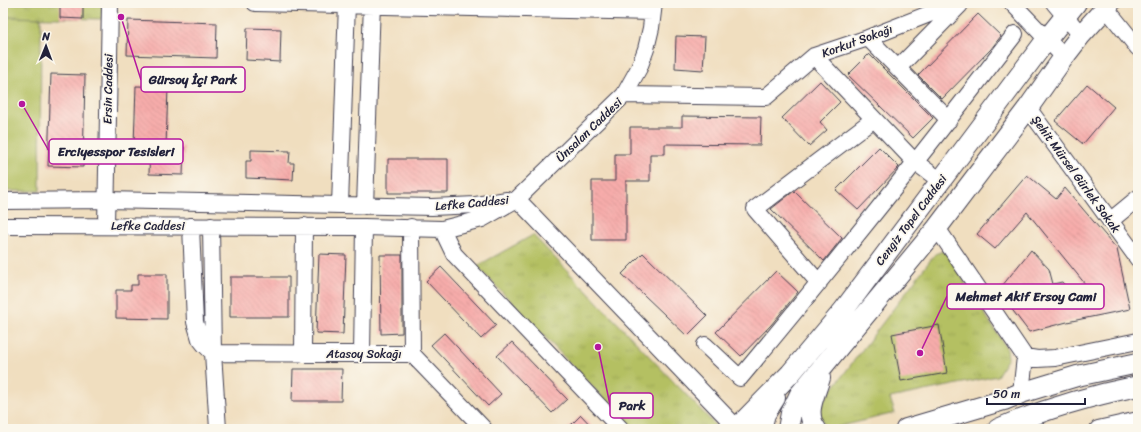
<svg xmlns="http://www.w3.org/2000/svg" width="1141" height="432" font-family="Sriracha,sans-serif">
	<style>
		.grass { fill: url(#grass-tufts); stroke: #6b714e }
		.pitch { fill: #b4c062; stroke: #6b714e }
		.building { fill: url(#building-back-hatch) }
		.lines { fill: none; stroke-linecap: round; stroke-linejoin: round }
		.minor-casing { stroke: #413e4f; stroke-width: 18 }
		.major-casing { stroke: #413e4f; stroke-width: 22 }
		.minor { stroke: #fff; stroke-width: 16 }
		.major { stroke: #fff; stroke-width: 20 }
		.labels { text-anchor: middle; dominant-baseline: central; stroke-width: 3.5; stroke-linejoin: round; paint-order: stroke }
		.street-label { font-size: 12px; fill: #22223b; stroke: #fbf7ec }
		.leader { fill: none; stroke: #b5179e; stroke-width: 1.5 }
		.callout-dot { fill: #b5179e; stroke: #fbf7ec; stroke-width: 1.5 }
		.callout { fill: #fbf7ec; stroke: #b5179e; stroke-width: 1.5 }
		.callout-label { font-size: 13px; text-anchor: middle; font-weight: bold; fill: #22223b }
	</style>
	<defs>
		<pattern id="grass-tufts" width="24" height="20" patternUnits="userSpaceOnUse"><rect width="24" height="20" fill="#b4c062"/><path d="M3 7l-1-3M5 7V3M7 7l1-3M15 17l-1-3M17 17v-4M19 17l1-3" fill="none" stroke="#9aa556"/></pattern>
		<pattern id="building-back-hatch" width="6" height="6" patternUnits="userSpaceOnUse"><rect width="6" height="6" fill="#f7acaa"/><path d="M-1 5l2 2M0 0l6 6M5-1l2 2" fill="none" stroke="#d39493"/></pattern>
	</defs>
	<rect width="100%" height="100%" fill="#fbf7ec"/>
	<filter id="ink" filterUnits="userSpaceOnUse"><feTurbulence type="fractalNoise" baseFrequency=".025" numOctaves="2"/><feDisplacementMap in="SourceGraphic" scale="8" xChannelSelector="R" yChannelSelector="G"/><feConvolveMatrix kernelMatrix="1 2 1 2 8 2 1 2 1" color-interpolation-filters="sRGB"/></filter>
	<filter id="wash" filterUnits="userSpaceOnUse"><feTurbulence type="fractalNoise" baseFrequency=".012" numOctaves="4" result="noise"/><feDisplacementMap in="SourceGraphic" scale="16" xChannelSelector="R" yChannelSelector="G"/><feGaussianBlur stdDeviation="0.9" result="paint"/><feColorMatrix in="noise" values="0 0 0 0 0 0 0 0 0 0 0 0 0 0 0 0 0 1.4 0 .05"/><feComposite in="paint" operator="in"/></filter>
	<g filter="url(#wash)">
		<rect width="100%" height="100%" fill="#f0debf"/>
		<!-- grass -->
		<path class="grass" d="M7,3H103L102,19L7,17Z
			M533,235L719,429H633L477,266Z
			M943,251L947,254L1007,349L1008,358L997,376L890,398L895,413L829,429C819,420 818,411 824,400L935,254Z"/>
		<!-- pitch -->
		<path class="pitch" d="M3,3H7V17L41,18L40,191H3Z"/>
		<g id="blocks">
			<!-- building -->
			<path class="building" d="M60,3H83V19L60,18Z
				M978,14L1001,36L991,49L942,99L918,75Z
				M128,20L217,23L216,58L127,55Z
				M247,28L281,29L280,62L246,60Z
				M676,36L705,37L703,70L675,68Z
				M869,54L933,118L913,138L848,75Z
				M51,74L85,75L83,167L48,166Z
				M820,81L840,102L820,122L827,130L809,146L782,118Z
				M1087,84L1114,107L1083,144L1055,121Z
				M136,86L168,87L166,146L184,147L183,175L149,174L150,146L134,145Z
				M682,116L761,117L760,145L665,144V154H650V181H626V240H592V181H615V154H630V127H682Z
				M879,147L899,167L858,210L836,190Z
				M251,150L290,151L289,163H294L293,180L246,178V161H251Z
				M388,159H448V193H388Z
				M1027,175L1056,199L1065,188L1117,249L1130,309L1067,322L1029,332L998,291L1031,250L1049,269L1053,284L1062,282L1083,305L1094,295L1027,212L995,249L977,234Z
				M794,191L842,238L824,261L771,209Z
				M643,253L707,316L687,336L622,274Z
				M319,254L346,255L343,334L316,333Z
				M380,255H402V333L381,334Z
				M441,267L496,325L481,339L426,281Z
				M776,271L798,292L771,325L741,356L716,332Z
				M138,274H167V319L116,318V290H131V285H138Z
				M230,277H289V317H230Z
				M939,325L947,373L901,381L892,334Z
				M444,333L501,394L488,406L431,345Z
				M512,342L567,399L552,413L497,356Z
				M293,369H342L341,401H292Z
				M581,415L594,429H567Z"/>
		</g>
	</g>
	<g filter="url(#ink)">
		<use href="#blocks" fill-opacity="0" stroke="#413e4f" stroke-width="1"/>
		<g class="lines">
			<!-- minor casing -->
			<g class="minor-casing">
				<path id="minor" d="M255,3L653,12
					M1012,3L1064,57
					M1054,3L1081,35
					M1106,8L1138,48
					M868,38L949,120
					M814,56L915,162L941,181
					M898,68L960,5
					M624,95L766,97L814,56L868,38L957,3
					M1028,108L1138,259
					M517,199L737,428
					M3,201L106,200L432,207L476,205L507,200
					M340,205L347,3
					M365,206L372,3
					M1110,221L1138,198
					M106,225L110,3
					M3,226L364,227L442,229L482,219L517,199L624,95L639,68L646,49L651,28L654,3
					M191,226L195,322L200,339L204,344L213,353L412,354L484,429
					M211,226L213,353L218,429
					M411,227L412,354
					M937,228L1025,357L1037,359L1055,358L1138,341
					M442,229L454,254L621,429
					M819,283L755,209L874,119
					M705,345L740,378C834,265 926,150 1015,34
					M303,354L304,226
					M362,354L364,227
					M1021,393L1025,357
					M1098,429L1138,420"/>
			</g>
			<!-- major casing -->
			<g class="major-casing">
				<path id="major" d="M736,429L790,374L843,311L1047,39L1076,3
					M761,429L765,414L775,398
					M788,429L791,413L800,394L937,228L1028,108L1064,57L1081,35L1110,3
					M816,429C804,413 815,395 820,378
					M906,429L1004,400L1021,393L1077,376L1138,363
					M998,429C1044,409 1089,396 1138,386"/>
			</g>
			<!-- minor -->
			<use href="#minor" class="minor"/>
			<!-- major -->
			<use href="#major" class="major"/>
		</g>
	</g>
	<g class="labels">
		<!-- street labels -->
		<g class="street-label">
			<text transform="translate(857 41) rotate(-20)">Korkut Sokağı</text>
			<text transform="translate(108 89) rotate(-89)">Ersin Caddesi</text>
			<text transform="translate(589 130) rotate(-44)">Ünsalan Caddesi</text>
			<text transform="translate(1076 174) rotate(54)">Şehit Mürsel Gürlek Sokak</text>
			<text transform="translate(472 203) rotate(-5)">Lefke Caddesi</text>
			<text transform="translate(911 220) rotate(-53)">Cengiz Topel Caddesi</text>
			<text x="148" y="226">Lefke Caddesi</text>
			<text x="364" y="354">Atasoy Sokağı</text>
		</g>
	</g>
	<!-- callouts -->
	<path class="leader" d="M121 17L141 80M22 104L49 151M920 353L947 296M598 347L610 405"/>
	<g class="callout-dot">
		<circle cx="121" cy="17" r="4"/>
		<circle cx="22" cy="104" r="4"/>
		<circle cx="920" cy="353" r="4"/>
		<circle cx="598" cy="347" r="4"/>
	</g>
	<g class="callout">
		<rect x="141" y="67" width="104" height="25" rx="4"/>
		<rect x="49" y="139" width="134" height="25" rx="4"/>
		<rect x="947" y="284" width="157" height="25" rx="4"/>
		<rect x="610" y="393" width="43" height="25" rx="4"/>
	</g>
	<g class="callout-label">
		<text x="193" y="84">Gürsoy İçi Park</text>
		<text x="116" y="156">Erciyesspor Tesisleri</text>
		<text x="1026" y="301">Mehmet Akif Ersoy Cami</text>
		<text x="632" y="410">Park</text>
	</g>
	<!-- margin -->
	<rect width="1141" height="432" fill="none" stroke="#fbf7ec" stroke-width="16"/>
	<!-- north arrow -->
	<g transform="translate(46 46) rotate(1)" stroke="#fbf7ec" stroke-width="3" paint-order="stroke">
	<path d="M0-3L7 15L0 10L-7 15Z" fill="#22223b"/>
	<text y="-6" font-size="11" font-weight="bold" text-anchor="middle" fill="#22223b">N</text>
	</g>
	<!-- scale -->
	<path d="M987 398v6h98v-6" fill="none" stroke="#22223b" stroke-width="2"/>
	<text x="993" y="398" font-size="12" fill="#22223b" stroke="#fbf7ec" stroke-width="3" paint-order="stroke">50 m</text>
</svg>
